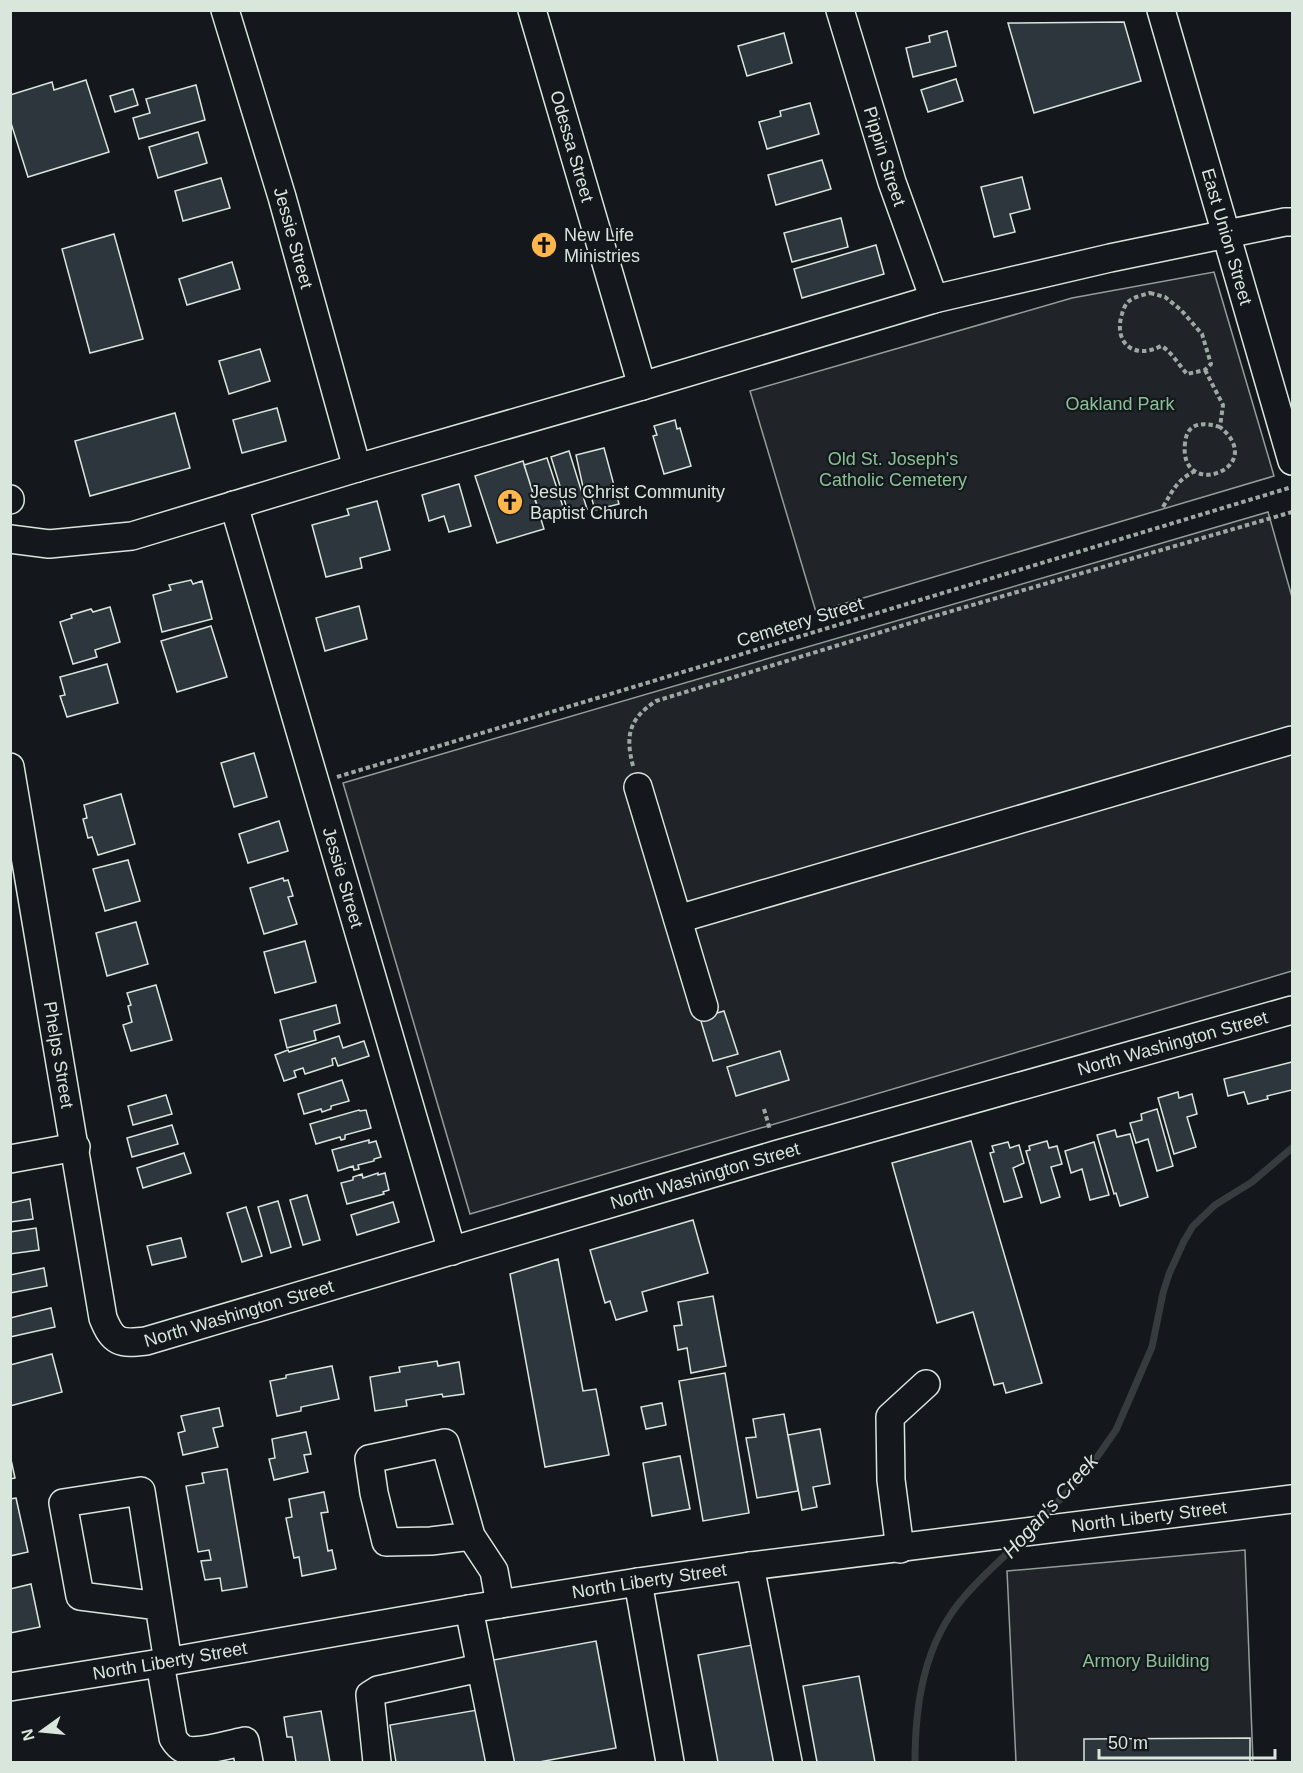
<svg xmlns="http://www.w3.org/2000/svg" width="1303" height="1773" font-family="Arial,sans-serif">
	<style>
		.green { fill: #202428; stroke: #939e99; stroke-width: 1.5 }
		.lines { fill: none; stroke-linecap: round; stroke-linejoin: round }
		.stream { stroke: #363b3e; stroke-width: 7 }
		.building { fill: #2c363c; stroke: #d8e6dc; stroke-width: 1.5 }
		.minor-casing { stroke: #d8e6dc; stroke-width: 30 }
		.path { stroke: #9da8a2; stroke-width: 4; stroke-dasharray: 4.5 3; stroke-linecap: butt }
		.minor { stroke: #14181c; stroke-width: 27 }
		.labels { text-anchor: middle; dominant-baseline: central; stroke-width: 4.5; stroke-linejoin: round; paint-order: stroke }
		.street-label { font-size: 18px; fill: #d8e6dc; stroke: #14181c }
		.poi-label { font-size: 18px; fill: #d8e6dc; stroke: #14181c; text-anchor: start }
		.park-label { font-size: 18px; fill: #8ac095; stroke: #14181c }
		.water-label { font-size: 20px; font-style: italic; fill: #d8e6dc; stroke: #14181c }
	</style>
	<rect width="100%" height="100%" fill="#14181c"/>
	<!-- green -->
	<path class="green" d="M1214,272L1274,476L816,612L750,391L1072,298Z
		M1268,512L1292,597V971L470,1214L343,783Z
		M1245,1550L1253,1762H1016L1007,1571Z"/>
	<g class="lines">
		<!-- stream -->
		<path class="stream" d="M1038,1522L1073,1486L1095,1460L1116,1430L1152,1347L1163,1293L1169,1274L1184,1241L1193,1226L1215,1205L1252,1182L1292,1148
			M915,1762C915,1704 924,1643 964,1597C981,1577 1001,1560 1020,1541"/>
	</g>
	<!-- building -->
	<path class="building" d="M1124,22L1141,81L1034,113L1008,23Z
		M947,31L956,66L913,77L906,48L930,42L929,36Z
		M784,33L792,63L747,76L738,46Z
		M956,79L963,101L928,112L921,90Z
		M86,80L109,152L28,177L10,120V95L52,82L54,90Z
		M196,85L205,120L139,139L133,118L150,113L146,99Z
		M133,89L138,105L115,112L110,96Z
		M810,103L819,134L767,149L759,122L781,116L780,111Z
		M198,132L207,163L158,178L149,147Z
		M822,160L831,189L776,205L768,175Z
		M1022,177L1030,209L1010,214L1015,232L994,237L981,187Z
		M221,178L230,208L183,221L175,191Z
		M841,218L848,247L792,262L784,233Z
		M114,234L143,339L90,353L62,249Z
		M876,245L884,274L802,298L794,269Z
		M232,262L240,289L187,305L179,279Z
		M260,349L270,381L229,394L219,361Z
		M277,408L286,441L242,453L233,420Z
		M175,413L190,468L90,496L75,441Z
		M675,420L677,429L680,428L691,466L664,474L653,436L657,435L654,426Z
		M604,448L619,504L595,510L588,485L583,487L576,455Z
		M569,451L587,509L569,515L551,457Z
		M547,458L564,510L541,517L524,465Z
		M523,461L544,529L497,543L475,476Z
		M459,484L471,526L449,532L444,516L429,521L422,495Z
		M377,501L390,550L360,558L362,568L326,577L312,525L349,515L347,509Z
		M191,580L193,584L202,581L212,619L162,632L153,595L171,590L169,585Z
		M359,606L367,639L325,651L316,618Z
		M110,607L120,642L95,650L97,657L73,664L60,622L72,618L71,615L91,609L93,612Z
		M211,626L227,677L177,692L161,641Z
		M107,664L118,703L67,717L60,696L65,695L60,677Z
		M254,753L267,797L234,807L221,763Z
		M121,794L135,844L98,855L92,837L88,838L83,819L87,818L84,805Z
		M279,821L288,851L248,863L239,834Z
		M128,860L140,901L105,911L93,869Z
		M283,878L284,881L288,880L293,896L288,897L297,924L264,934L250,888Z
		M136,922L148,964L107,976L96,933Z
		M305,941L316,982L275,993L264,952Z
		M156,985L172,1040L131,1051L123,1025L132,1022L128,1006L131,1005L127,993Z
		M336,1005L340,1023L314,1031L316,1040L287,1048L280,1020Z
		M724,1011L738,1054L713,1061L700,1018Z
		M339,1036L343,1048L364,1041L369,1056L338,1066L335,1058L332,1059L333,1065L305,1074L303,1068L294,1071L296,1077L284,1081L275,1055L288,1050L289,1052Z
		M780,1051L789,1080L736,1096L727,1067Z
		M1292,1062V1090L1267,1096L1268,1099L1248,1104L1244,1092L1228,1096L1224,1079Z
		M342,1080L349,1101L331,1106V1109L322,1112L321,1109L304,1114L298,1094Z
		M1178,1092L1179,1098L1192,1094L1197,1114L1187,1117L1196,1147L1174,1154L1158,1098Z
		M166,1095L172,1114L133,1125L128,1106Z
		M1157,1109L1173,1166L1157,1171L1148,1139L1136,1143L1130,1123L1142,1120L1141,1114Z
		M359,1110L360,1111L366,1110L371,1128L345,1135V1139L341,1140L340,1137L316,1144L310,1124Z
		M172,1125L178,1144L132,1157L127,1138Z
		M1115,1130L1117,1137L1130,1134L1148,1197L1120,1206L1116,1193L1114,1194L1097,1135Z
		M369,1140V1143L376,1141L381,1157L374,1159V1161L358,1165L359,1169L354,1170L353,1166L338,1171L332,1150Z
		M971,1141L1042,1383L1006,1393L1003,1383L994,1385L973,1312L937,1323L892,1163Z
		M1047,1141L1049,1148L1057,1146L1062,1164L1051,1167L1060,1197L1041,1203L1026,1151L1030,1150L1029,1146Z
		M1008,1142L1010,1148L1019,1145L1024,1163L1013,1168L1022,1197L1004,1202L990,1153L994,1152L992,1146Z
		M1094,1142L1109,1195L1090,1200L1082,1169L1071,1173L1065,1151Z
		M184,1153L191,1173L143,1188L137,1168Z
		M378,1173V1175L385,1173L389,1190L383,1192L384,1194L347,1204L341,1183L353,1180V1177L362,1174L363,1178Z
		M307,1195L320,1240L303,1245L290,1200Z
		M30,1199L33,1219L10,1222V1203Z
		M278,1201L291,1247L271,1253L258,1207Z
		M393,1202L399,1222L357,1235L351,1215Z
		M246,1207L262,1256L242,1262L227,1213Z
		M693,1220L708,1273L642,1292L647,1311L616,1320L610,1301L605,1303L590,1250Z
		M36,1228L39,1250L10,1254V1232Z
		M181,1238L186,1257L152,1265L147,1246Z
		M558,1259L583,1391L596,1389L609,1455L545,1467L510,1274Z
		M44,1268L47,1286L10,1293V1275Z
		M713,1296L726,1366L691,1373L687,1348L678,1350L674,1326L682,1325L678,1302Z
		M51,1308L55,1327L10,1337V1318Z
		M52,1354L62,1392L10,1406V1365Z
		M437,1361L438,1366L459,1362L464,1394L443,1397L442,1394L406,1400L407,1406L375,1411L370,1377L400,1372L399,1367Z
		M332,1366L339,1399L301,1407V1411L277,1416L270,1381L286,1378V1375Z
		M725,1373L749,1513L703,1521L679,1381Z
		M662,1403L666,1425L646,1429L641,1407Z
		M219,1408L223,1426L213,1428L218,1447L183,1455L178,1433L185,1431L181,1416Z
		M784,1414L798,1491L757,1498L746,1438L756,1437L753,1419Z
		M820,1429L830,1484L813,1487L817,1507L802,1510L788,1435Z
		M306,1432L311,1454L304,1455L308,1472L274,1480L269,1459L275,1458L272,1439Z
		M10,1455L15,1478L10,1479Z
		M680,1456L690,1509L652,1516L643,1463Z
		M227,1469L247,1587L222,1591L220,1578L205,1580L201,1561L211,1560L209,1550L198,1552L186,1486L204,1483L202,1473Z
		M324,1492L328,1512L321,1513L328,1551L332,1550L336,1569L302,1576L299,1557L294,1558L286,1518L292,1517L289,1499Z
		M16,1498L28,1552L10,1556V1499Z
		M31,1584L40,1627L10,1633V1589Z
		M596,1641L616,1748L539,1762H507L488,1661Z
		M752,1645L774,1762H718L698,1655Z
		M859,1676L875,1762H817L803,1686Z
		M477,1710L486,1762H396L390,1725Z
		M321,1711L330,1762H296L292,1737H287L284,1717Z
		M1250,1738V1762H1084V1739Z"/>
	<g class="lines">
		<!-- minor casing -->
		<g class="minor-casing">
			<g id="minor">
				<path id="s1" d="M225,10L282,197L357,468"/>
				<path id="s2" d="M532,10L642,386"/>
				<path id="s3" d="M840,10L892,182L934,299"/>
				<path id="s4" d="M1161,10L1292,461"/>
				<path d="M10,499V500"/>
				<path id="s5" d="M234,505L452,1251"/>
				<path d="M10,539L49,544L132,536L357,468L642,386L934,299L1110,258L1285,222H1292"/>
				<path id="s6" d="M10,767L103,1318C113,1343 120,1344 146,1341L775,1155L1292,1010"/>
				<path d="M638,787L704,1007"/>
				<path d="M678,919L1292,740"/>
				<path d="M10,1159L76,1147"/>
				<path d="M471,1536L431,1541L386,1542L374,1493L369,1459L445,1443L471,1536L494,1571L500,1604"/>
				<path d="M900,1549L891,1480L890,1417L926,1384"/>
				<path d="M750,1566L788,1762"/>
				<path d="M638,1582L670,1762"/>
				<path d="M159,1606L80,1596L63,1503L141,1491L168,1662"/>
				<path d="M469,1609L500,1762"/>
				<path d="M160,1663L173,1738C176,1743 181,1749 187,1750C200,1753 231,1744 245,1741L249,1762"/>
				<path id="s7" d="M10,1687L160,1663L469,1609L638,1582L750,1566L1292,1499"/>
				<path d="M377,1762L370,1695L378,1690L480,1668"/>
			</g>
		</g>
		<!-- path -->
		<path class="path" d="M1150,293L1165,297L1181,310L1202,334L1211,364L1205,370L1187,374C1179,365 1170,350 1161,346C1134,360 1113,343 1122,314C1123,310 1125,305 1128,302C1133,297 1143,295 1150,293Z
			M1205,370L1223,405L1220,427C1270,468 1178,502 1185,443C1187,422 1203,422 1220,427
			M1163,507C1173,490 1177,480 1195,471
			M633,766C625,735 629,719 656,701L914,622L1292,512
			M337,777L1292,487
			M764,1109L770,1130"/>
		<!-- minor -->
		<use href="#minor" class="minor"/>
	</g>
	<!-- icons -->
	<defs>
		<g id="church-disc" transform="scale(1.35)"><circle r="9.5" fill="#ffb74d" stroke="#14181c"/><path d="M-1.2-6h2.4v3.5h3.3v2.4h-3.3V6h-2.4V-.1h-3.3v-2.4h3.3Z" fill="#111"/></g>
	</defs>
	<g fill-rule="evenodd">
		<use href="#church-disc" x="544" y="245"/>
		<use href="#church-disc" x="510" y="502"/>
	</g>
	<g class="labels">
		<!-- street labels -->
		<g class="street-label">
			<text stroke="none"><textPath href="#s2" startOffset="142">Odessa Street</textPath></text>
			<text stroke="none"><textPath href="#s3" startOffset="153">Pippin Street</textPath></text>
			<text stroke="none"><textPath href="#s4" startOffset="236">East Union Street</textPath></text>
			<text stroke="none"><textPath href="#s1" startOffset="238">Jessie Street</textPath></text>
			<text transform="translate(800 622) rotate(-17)">Cemetery Street</text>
			<text stroke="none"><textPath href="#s5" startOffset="388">Jessie Street</textPath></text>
			<text stroke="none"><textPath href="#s6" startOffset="1683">North Washington Street</textPath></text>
			<text stroke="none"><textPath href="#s6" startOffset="292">Phelps Street</textPath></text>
			<text stroke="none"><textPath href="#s6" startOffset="1197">North Washington Street</textPath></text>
			<text stroke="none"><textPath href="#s6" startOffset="711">North Washington Street</textPath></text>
			<text stroke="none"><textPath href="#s7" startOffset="1152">North Liberty Street</textPath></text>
			<text stroke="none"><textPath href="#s7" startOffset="648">North Liberty Street</textPath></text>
			<text stroke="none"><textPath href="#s7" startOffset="162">North Liberty Street</textPath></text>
		</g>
		<!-- poi labels -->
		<g class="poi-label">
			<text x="564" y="235">New Life<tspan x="564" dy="21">Ministries</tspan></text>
			<text x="530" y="492">Jesus Christ Community<tspan x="530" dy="21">Baptist Church</tspan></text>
		</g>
		<!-- park labels -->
		<g class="park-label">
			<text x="1120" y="404">Oakland Park</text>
			<text x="893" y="459">Old St. Joseph's<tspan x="893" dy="21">Catholic Cemetery</tspan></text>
			<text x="1146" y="1661">Armory Building</text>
		</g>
		<!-- water labels -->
		<g class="water-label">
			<text transform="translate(1050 1506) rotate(-48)">Hogan's Creek</text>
		</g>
	</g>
	<!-- border -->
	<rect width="1303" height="1773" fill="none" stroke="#d8e6dc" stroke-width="24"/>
	<!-- north arrow -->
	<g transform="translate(42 1731) rotate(255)" stroke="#14181c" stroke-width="4.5" paint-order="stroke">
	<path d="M0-4.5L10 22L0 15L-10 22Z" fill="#d8e6dc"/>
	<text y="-9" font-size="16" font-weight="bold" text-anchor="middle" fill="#d8e6dc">N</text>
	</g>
	<!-- scale -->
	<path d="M1099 1749v9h176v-9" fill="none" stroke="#d8e6dc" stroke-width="3"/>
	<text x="1108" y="1749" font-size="18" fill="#d8e6dc" stroke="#14181c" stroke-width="4.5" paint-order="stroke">50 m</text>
</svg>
